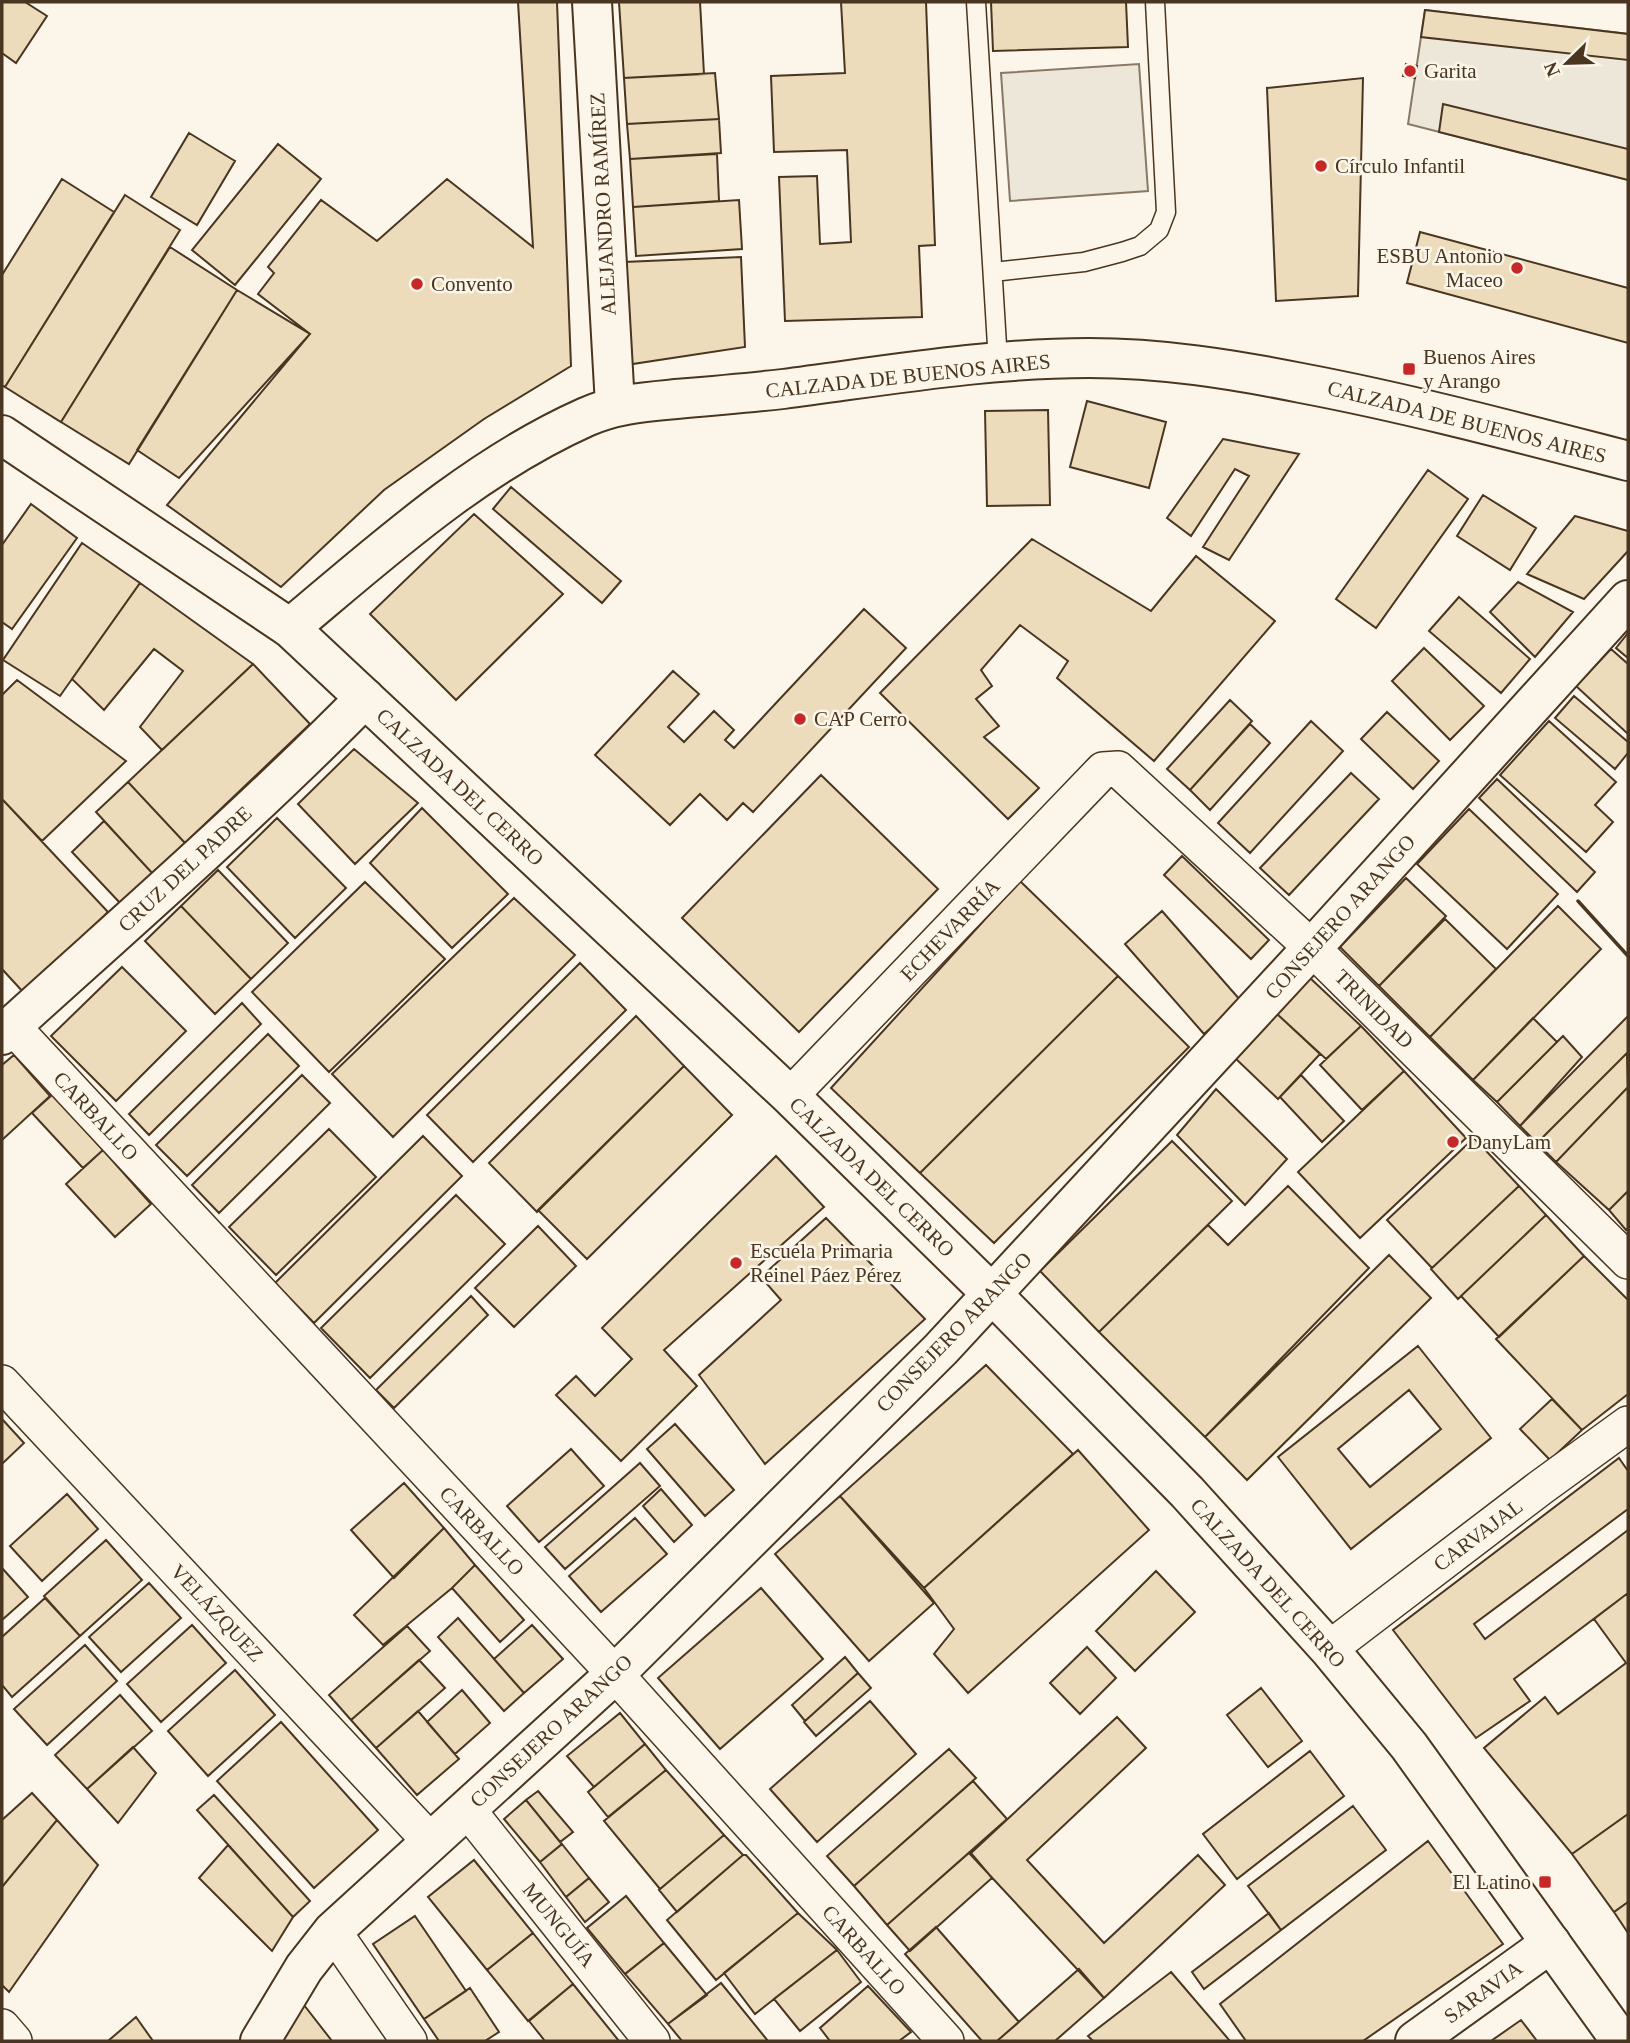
<svg xmlns="http://www.w3.org/2000/svg" width="1630" height="2043" font-family="Georgia,serif">
	<style>
		.parking { fill: #ede7d9; stroke: #887966; stroke-width: 2 }
		.building { fill: #ecdcbc; stroke: #4a3520; stroke-width: 2; fill-rule: evenodd }
		.lines { fill: none; stroke-linecap: round; stroke-linejoin: round }
		.lane-casing { stroke: #4a3520; stroke-width: 21 }
		.street-casing { stroke: #4a3520; stroke-width: 38 }
		.secondary-casing { stroke: #4a3520; stroke-width: 42 }
		.primary-casing { stroke: #4a3520; stroke-width: 42 }
		.lane { stroke: #fbf6e9; stroke-width: 18 }
		.street { stroke: #fbf6e9; stroke-width: 35 }
		.secondary { stroke: #fbf6e9; stroke-width: 38 }
		.primary { stroke: #fbf6e9; stroke-width: 38 }
		.wall { stroke: #4a3520; stroke-width: 3.5 }
		.poi-dot { fill: #c62828; stroke: #fbf6e9; stroke-width: 2.5 }
		.labels { text-anchor: middle; dominant-baseline: central; stroke-width: 5; stroke-linejoin: round; paint-order: stroke }
		.poi-label { font-size: 21px; fill: #4a3520; stroke: #fbf6e9; text-anchor: start }
		.street-label { font-size: 21px; fill: #4a3520; stroke: #fbf6e9 }
	</style>
	<rect width="100%" height="100%" fill="#fbf6e9"/>
	<!-- parking -->
	<path class="parking" d="M1425,10L1628,34V180L1408,124Z
		M1139,64L1148,191L1010,201L1001,73Z"/>
	<!-- building -->
	<path class="building" d="M2,2H25L47,16L16,63L2,53Z
		M518,2H557L571,366L484,419L384,490L281,587L167,505L310,334L258,294L274,273L268,267L321,200L377,241L447,179L533,247Z
		M619,2H700L704,74L624,78Z
		M841,2H926L935,245L919,246L922,317L785,321L779,177L817,176L820,244L851,242L847,150L774,152L771,76L845,73Z
		M991,2H1126L1128,47L993,51Z
		M1425,10L1628,34V60L1421,37Z
		M1406,64L1417,66L1415,78L1403,76Z
		M715,73L719,119L627,124L624,78Z
		M1363,78L1358,296L1276,301L1267,88Z
		M1443,104L1628,149V180L1439,132Z
		M719,119L721,153L630,159L627,124Z
		M189,133L235,161L197,225L151,197Z
		M278,144L321,179L235,285L192,250Z
		M717,154L719,201L633,207L630,159Z
		M62,179L114,212L5,387L2,385V275Z
		M125,195L180,230L61,422L5,387Z
		M739,200L742,249L636,256L633,207Z
		M1420,232L1628,288V343L1407,283Z
		M170,247L237,290L129,464L61,422Z
		M741,257L745,347L626,365L624,262Z
		M237,290L310,334L179,478L137,450Z
		M1087,401L1166,422L1149,488L1070,467Z
		M1048,410L1050,505L987,506L985,411Z
		M1223,439L1299,454L1229,560L1203,547L1249,476L1235,469L1191,536L1167,518Z
		M1428,470L1468,499L1376,628L1336,599Z
		M511,487L621,581L602,603L493,509Z
		M1483,495L1536,528L1510,570L1457,536Z
		M31,504L77,538L12,629L2,622V545Z
		M474,514L563,594L456,700L370,614Z
		M1575,516L1628,531V551L1584,599L1527,574Z
		M1032,539L1151,611L1196,556L1275,621L1154,761L1057,678L1068,661L1020,625L981,670L992,686L976,699L999,726L984,737L1039,788L1008,819L880,693Z
		M82,543L140,583L60,696L3,660Z
		M1518,582L1573,612L1535,657L1490,612Z
		M140,583L253,664L162,750L140,727L183,671L154,649L104,710L72,679Z
		M1459,597L1530,659L1501,693L1429,631Z
		M864,609L906,648L753,812L743,803L727,820L700,794L670,825L595,755L673,671L699,694L668,727L684,742L714,711L734,730L725,740L734,748Z
		M1628,633V658L1616,648Z
		M1424,648L1484,706L1450,740L1392,681Z
		M1611,649L1628,664V734L1576,686Z
		M253,664L310,724L185,843L128,782Z
		M17,680L126,761L42,841L2,799V695Z
		M1574,696L1628,742V753L1615,769L1555,718Z
		M1230,700L1252,721L1190,790L1167,769Z
		M1387,712L1439,761L1413,789L1361,739Z
		M1311,721L1343,751L1250,853L1218,823Z
		M1549,721L1616,782L1595,805L1613,822L1586,852L1500,775Z
		M1250,724L1270,743L1210,810L1190,790Z
		M354,749L418,803L355,864L298,804Z
		M1351,773L1379,799L1289,895L1260,868Z
		M821,775L938,889L799,1032L682,918Z
		M1497,779L1595,872L1577,892L1479,798Z
		M128,782L185,843L153,874L96,812Z
		M2,799L108,912L24,993L2,969Z
		M422,808L508,894L452,948L370,863Z
		M1469,809L1558,894L1507,949L1417,864Z
		M277,818L346,888L295,938L227,867Z
		M104,821L153,874L121,904L72,852Z
		M1182,856L1269,940L1251,959L1164,875Z
		M218,870L288,943L251,979L181,906Z
		M1406,878L1446,916L1379,986L1340,947Z
		M1020,881L1118,976L920,1173L831,1088Z
		M365,882L445,959L329,1072L252,992Z
		M514,898L575,955L393,1137L332,1074Z
		M181,906L251,979L215,1014L145,941Z
		M1558,906L1601,949L1473,1080L1430,1037Z
		M1162,911L1241,1001L1204,1034L1125,944Z
		M1445,919L1496,969L1430,1037L1379,986Z
		M580,963L626,1010L473,1162L427,1115Z
		M122,967L186,1031L116,1101L51,1036Z
		M1118,976L1189,1047L994,1243L920,1173Z
		M1309,977L1361,1026L1326,1059L1276,1013Z
		M242,1003L261,1024L149,1135L129,1114Z
		M1276,1013L1320,1054L1278,1099L1234,1057Z
		M636,1016L684,1066L537,1212L489,1163Z
		M1628,1016V1052L1537,1143L1520,1126Z
		M1533,1018L1557,1042L1497,1102L1473,1080Z
		M1361,1026L1404,1071L1362,1110L1320,1065Z
		M268,1034L299,1066L187,1176L156,1145Z
		M1563,1036L1582,1057L1520,1126L1497,1102Z
		M1627,1053L1628,1087L1556,1162L1537,1143Z
		M14,1055L50,1096L2,1140V1065Z
		M684,1066L732,1115L587,1259L538,1210Z
		M1404,1071L1466,1138L1360,1238L1298,1172Z
		M302,1075L330,1103L219,1213L192,1185Z
		M1301,1075L1344,1121L1322,1142L1280,1097Z
		M1628,1087V1191L1609,1210L1556,1162Z
		M1216,1089L1287,1159L1245,1205L1177,1135Z
		M53,1094L103,1150L83,1168L32,1113Z
		M329,1129L376,1177L276,1275L229,1227Z
		M423,1136L462,1176L314,1323L275,1283Z
		M1474,1138L1519,1186L1432,1268L1387,1220Z
		M1172,1141L1232,1201L1099,1332L1040,1271Z
		M103,1150L151,1204L115,1237L66,1184Z
		M776,1156L824,1207L664,1350L697,1386L621,1461L556,1395L576,1376L595,1396L632,1359L602,1328Z
		M1288,1186L1369,1268L1205,1437L1099,1332L1208,1225L1228,1245Z
		M1519,1186L1546,1215L1458,1299L1431,1269Z
		M1628,1191V1228L1626,1230L1609,1210Z
		M456,1195L505,1244L370,1378L321,1328Z
		M1546,1215L1584,1256L1499,1337L1461,1296Z
		M826,1218L925,1319L765,1464L699,1375L781,1300L761,1277Z
		M538,1226L576,1266L514,1327L475,1288Z
		M1389,1255L1431,1298L1247,1480L1205,1437Z
		M1584,1256L1628,1300V1394L1582,1430L1496,1339Z
		M471,1296L488,1315L394,1408L376,1390Z
		M1418,1346L1491,1438L1351,1549L1278,1457ZM1409,1390L1441,1429L1370,1487L1338,1449Z
		M986,1365L1073,1454L924,1588L840,1496Z
		M1552,1399L1582,1430L1550,1460L1520,1429Z
		M2,1419L24,1443L2,1464Z
		M675,1424L734,1490L705,1516L647,1449Z
		M571,1449L604,1486L539,1542L507,1506Z
		M1078,1450L1149,1530L968,1693L934,1654L954,1629L924,1588Z
		M1619,1458L1628,1471V1509L1474,1624L1485,1639L1628,1530V1593L1514,1679L1530,1701L1476,1738L1393,1630Z
		M640,1463L660,1486L565,1569L545,1547Z
		M404,1483L444,1528L394,1578L351,1530Z
		M661,1489L692,1525L674,1542L643,1506Z
		M67,1494L98,1529L42,1581L10,1546Z
		M840,1496L934,1603L869,1661L775,1554Z
		M635,1518L667,1554L601,1612L569,1576Z
		M444,1528L475,1565L452,1588L383,1645L354,1615Z
		M106,1540L142,1580L80,1636L44,1596Z
		M475,1565L524,1620L500,1642L452,1588Z
		M2,1568L28,1597L2,1620Z
		M1156,1571L1195,1612L1135,1671L1096,1631Z
		M149,1583L181,1618L121,1672L89,1637Z
		M761,1588L823,1659L720,1749L658,1678Z
		M1628,1593V1814L1572,1854L1484,1748L1545,1697L1558,1714L1626,1663L1594,1619Z
		M45,1598L80,1636L12,1697L2,1685V1637Z
		M458,1618L524,1693L504,1711L438,1637Z
		M192,1625L226,1663L161,1722L127,1684Z
		M532,1625L563,1659L524,1693L494,1659Z
		M407,1626L430,1651L351,1720L329,1695Z
		M85,1645L117,1681L47,1745L14,1709Z
		M1087,1647L1116,1678L1080,1714L1050,1683Z
		M845,1657L858,1673L805,1721L792,1705Z
		M419,1660L445,1688L376,1748L351,1720Z
		M235,1670L275,1715L208,1776L168,1731Z
		M858,1673L871,1688L816,1736L804,1722Z
		M1261,1688L1302,1741L1268,1767L1227,1715Z
		M462,1690L490,1723L455,1754L427,1722Z
		M120,1695L152,1731L87,1789L55,1755Z
		M870,1701L916,1754L817,1842L770,1789Z
		M418,1711L459,1759L417,1795L376,1748Z
		M620,1713L645,1744L594,1787L567,1756Z
		M1117,1717L1146,1748L1027,1860L1104,1943L1198,1855L1225,1885L1104,1998L970,1854Z
		M281,1722L378,1830L314,1888L217,1781Z
		M645,1744L666,1770L608,1817L588,1792Z
		M133,1747L156,1773L118,1823L87,1789Z
		M949,1749L976,1778L854,1886L827,1856Z
		M1310,1751L1344,1796L1237,1879L1203,1834Z
		M666,1770L724,1835L660,1889L604,1821Z
		M973,1781L1007,1819L887,1925L854,1886Z
		M538,1791L573,1832L560,1842L526,1800Z
		M32,1793L57,1820L2,1887V1820Z
		M214,1795L310,1901L293,1917L197,1810Z
		M526,1800L562,1844L540,1862L504,1819Z
		M1353,1806L1386,1850L1281,1930L1248,1886Z
		M1628,1814V1902L1614,1912L1572,1854Z
		M57,1820L98,1865L9,1992L2,1985V1887Z
		M724,1835L743,1855L677,1912L659,1890Z
		M1428,1841L1503,1944L1363,2041H1246L1220,2004Z
		M562,1844L589,1878L566,1897L540,1862Z
		M228,1845L293,1917L272,1951L199,1878Z
		M970,1852L992,1878L910,1951L887,1925Z
		M743,1855H746L798,1913L716,1980L667,1920Z
		M474,1860L533,1933L487,1970L428,1897Z
		M589,1878L609,1902L585,1922L566,1897Z
		M626,1896L664,1943L625,1974L587,1928Z
		M1628,1902V1933L1614,1912Z
		M798,1913L837,1950L755,2014L724,1973Z
		M1269,1913L1281,1930L1204,1989L1192,1972Z
		M415,1916L466,1991L424,2019L373,1944Z
		M936,1927L1019,2022L997,2041H982L905,1954Z
		M533,1933L573,1984L528,2021L487,1970Z
		M664,1943L707,1995L668,2024L625,1974Z
		M837,1950L861,1982L800,2031L774,1999Z
		M1079,1969L1104,1998L1055,2041H997Z
		M1171,1972L1230,2041H1093L1088,2036Z
		M721,1983L768,2041H682L668,2024Z
		M573,1984L619,2041H545L529,2021Z
		M868,1986L911,2032L899,2041H830L820,2028Z
		M470,1988L499,2032L485,2041H439L424,2019Z
		M304,2005L332,2041H281Z
		M136,2017L153,2041H108Z
		M1521,2020L1537,2041H1491Z"/>
	<g class="lines">
		<!-- lane casing -->
		<g class="lane-casing">
			<path id="lane" d="M976,2L998,362
				M993,272L1084,262L1122,252L1140,246L1159,230L1166,212L1155,2"/>
		</g>
		<!-- street casing -->
		<g class="street-casing">
			<path id="street" d="M12,1026L615,1674L946,2041
				M790,1096L1103,770L1118,769L1312,948L1628,1261
				M2,1383L431,1842
				M1329,1649L1540,1488L1628,1424
				M467,1809L652,2041
				M333,1931L409,2041
				M2,2027L14,2041"/>
		</g>
		<!-- secondary casing -->
		<g class="secondary-casing">
			<path id="secondary" d="M592,2L615,405
				M290,628C383,550 474,467 586,417C615,404 644,402 676,399C712,396 747,393 783,389C884,376 986,358 1089,358C1161,358 1231,369 1301,383C1412,404 1520,433 1628,461
				M2,1035C124,924 249,816 365,698
				M260,2041L304,1968L333,1931L615,1674L941,1349L1312,948L1628,600
				M1415,2041L1551,1943"/>
		</g>
		<!-- primary casing -->
		<g class="primary-casing">
			<path id="primary" d="M2,435L290,628L790,1096L992,1294L1187,1492L1329,1649L1409,1746L1621,2041"/>
		</g>
		<!-- lane -->
		<use href="#lane" class="lane"/>
		<!-- street -->
		<use href="#street" class="street"/>
		<!-- secondary -->
		<use href="#secondary" class="secondary"/>
		<!-- primary -->
		<use href="#primary" class="primary"/>
		<!-- wall -->
		<path class="wall" d="M1578,901L1628,956"/>
	</g>
	<!-- markers -->
	<g class="poi-dot">
		<circle cx="1410" cy="71" r="7"/>
		<circle cx="1321" cy="166" r="7"/>
		<circle cx="1517" cy="268" r="7"/>
		<circle cx="417" cy="284" r="7"/>
		<rect x="1402" y="362" width="14" height="14" rx="3.5"/>
		<circle cx="800" cy="719" r="7"/>
		<circle cx="1453" cy="1142" r="7"/>
		<circle cx="736" cy="1263" r="7"/>
		<rect x="1538" y="1875" width="14" height="14" rx="3.5"/>
	</g>
	<g class="labels">
		<!-- poi labels -->
		<g class="poi-label">
			<text x="1424" y="71">Garita</text>
			<text x="1335" y="166">Círculo Infantil</text>
			<text x="1503" y="256" text-anchor="end">ESBU Antonio<tspan x="1503" dy="24">Maceo</tspan></text>
			<text x="431" y="284">Convento</text>
			<text x="1423" y="357">Buenos Aires<tspan x="1423" dy="24">y Arango</tspan></text>
			<text x="814" y="719">CAP Cerro</text>
			<text x="1467" y="1142">DanyLam</text>
			<text x="750" y="1251">Escuela Primaria<tspan x="750" dy="24">Reinel Páez Pérez</tspan></text>
			<text x="1531" y="1882" text-anchor="end">El Latino</text>
		</g>
		<!-- street labels -->
		<g class="street-label">
			<text transform="translate(603 204) rotate(-93)">ALEJANDRO RAMÍREZ</text>
			<text transform="translate(908 376) rotate(-6)">CALZADA DE BUENOS AIRES</text>
			<text transform="translate(1467 422) rotate(14)">CALZADA DE BUENOS AIRES</text>
			<text transform="translate(460 787) rotate(43)">CALZADA DEL CERRO</text>
			<text transform="translate(185 869) rotate(-43)">CRUZ DEL PADRE</text>
			<text transform="translate(1340 917) rotate(-48)">CONSEJERO ARANGO</text>
			<text transform="translate(950 930) rotate(-46)">ECHEVARRÍA</text>
			<text transform="translate(1374 1009) rotate(45)">TRINIDAD</text>
			<text transform="translate(96 1116) rotate(47)">CARBALLO</text>
			<text transform="translate(872 1177) rotate(44)">CALZADA DEL CERRO</text>
			<text transform="translate(954 1332) rotate(-46)">CONSEJERO ARANGO</text>
			<text transform="translate(482 1531) rotate(47)">CARBALLO</text>
			<text transform="translate(1478 1535) rotate(-37)">CARVAJAL</text>
			<text transform="translate(1268 1583) rotate(48)">CALZADA DEL CERRO</text>
			<text transform="translate(217 1613) rotate(47)">VELÁZQUEZ</text>
			<text transform="translate(551 1731) rotate(-43)">CONSEJERO ARANGO</text>
			<text transform="translate(559 1925) rotate(51)">MUNGUÍA</text>
			<text transform="translate(864 1950) rotate(48)">CARBALLO</text>
			<text transform="translate(1483 1992) rotate(-36)">SARAVIA</text>
		</g>
	</g>
	<!-- border -->
	<rect width="1630" height="2043" fill="none" stroke="#4a3520" stroke-width="7"/>
	<!-- north arrow -->
	<g transform="translate(1567 63) rotate(247)" stroke="#fbf6e9" stroke-width="5" paint-order="stroke">
	<path d="M0-5L12 26L0 18L-12 26Z" fill="#4a3520"/>
	<text y="-10" font-size="19" font-weight="bold" text-anchor="middle" fill="#4a3520">N</text>
	</g>
</svg>
